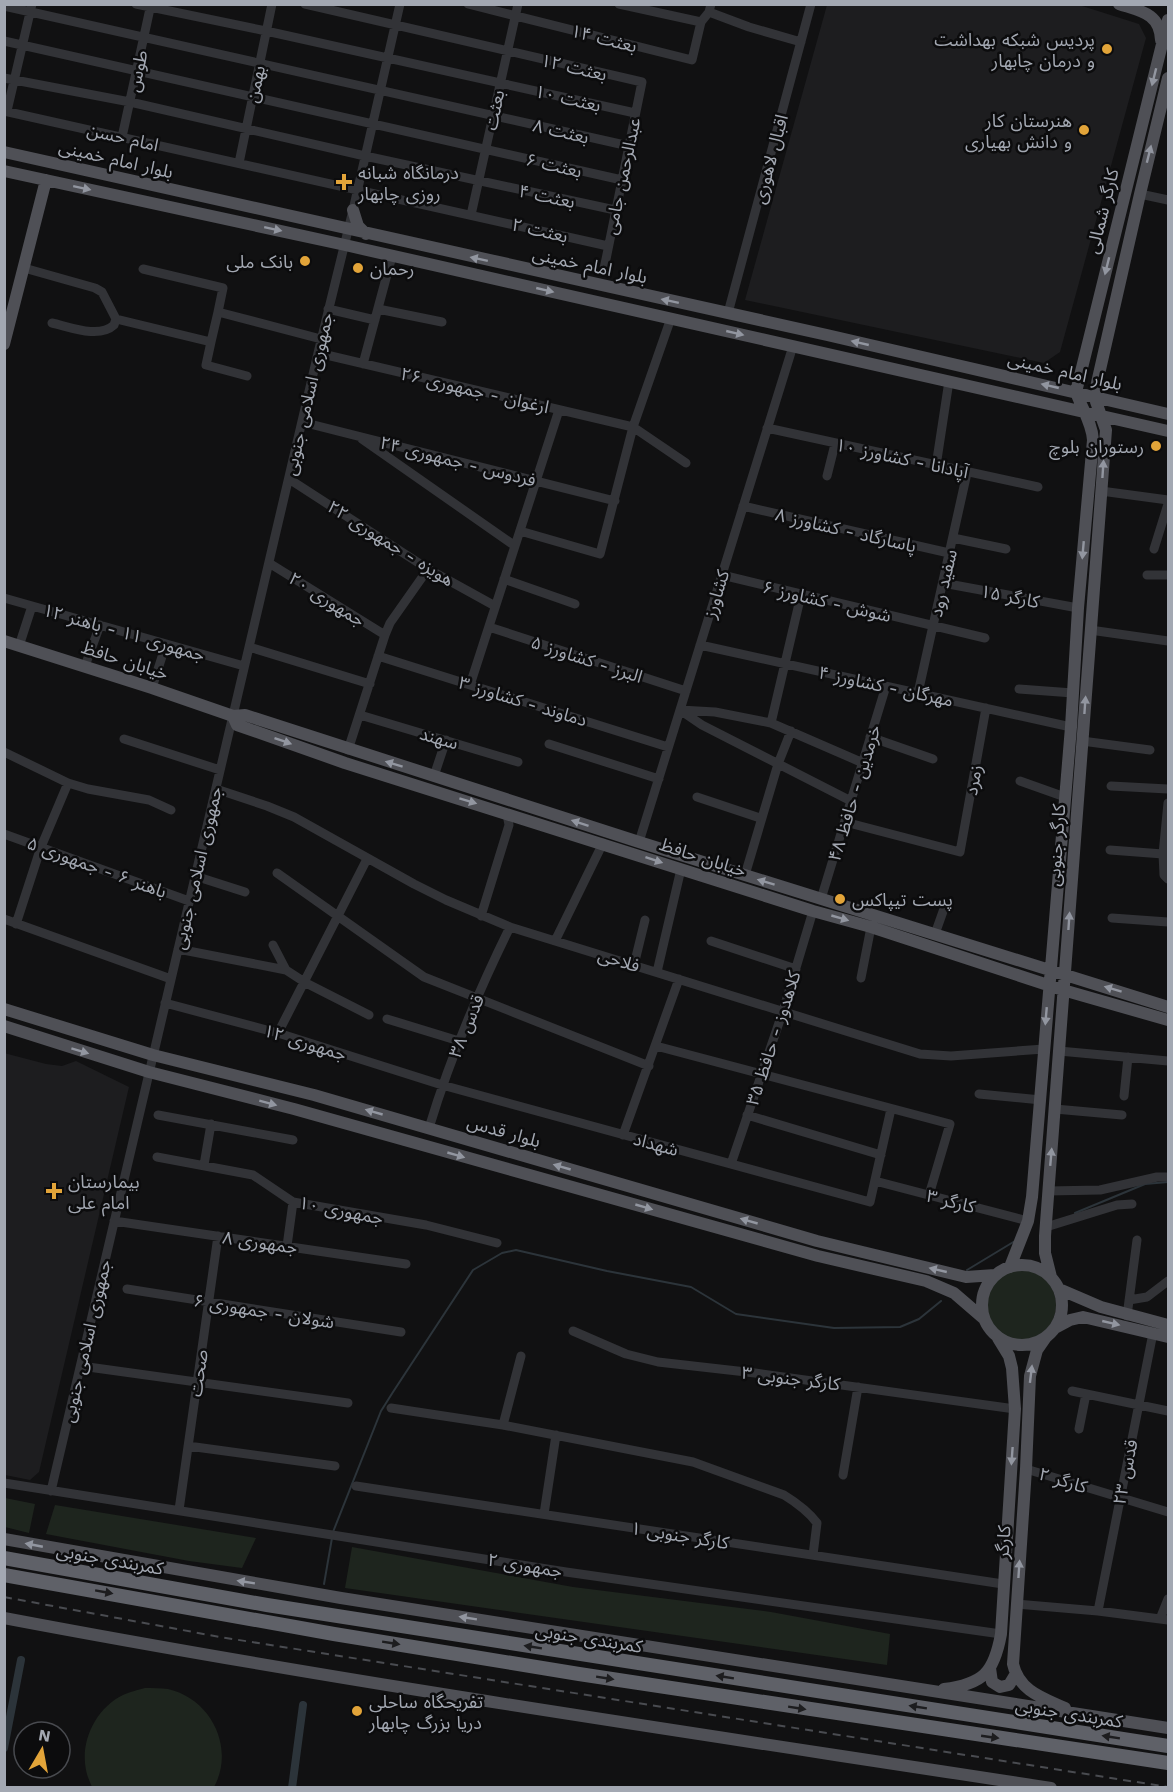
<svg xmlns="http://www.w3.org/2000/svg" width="1173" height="1792" font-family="'Work Sans','Noto Sans Arabic',sans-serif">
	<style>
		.built { fill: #1d1d1f }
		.green { fill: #1e251e }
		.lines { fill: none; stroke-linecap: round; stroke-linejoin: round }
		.stream { stroke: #2c343a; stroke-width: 2 }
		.canal { stroke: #2c343a; stroke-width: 8 }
		.minor { stroke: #323337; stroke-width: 9 }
		.major { stroke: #4f5056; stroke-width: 12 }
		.highway { stroke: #5f6168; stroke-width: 14 }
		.rail { stroke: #494b50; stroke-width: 2; stroke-dasharray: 8 6; stroke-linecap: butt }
		.oneway { fill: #9296a0 }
		.oneway2 { fill: #1d1d1f }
		.poi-dot { fill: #e2a439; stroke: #0c0c0d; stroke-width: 2 }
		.labels { text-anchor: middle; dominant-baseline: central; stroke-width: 5; stroke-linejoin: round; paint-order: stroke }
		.street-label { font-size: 18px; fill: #a3a8b2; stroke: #0c0c0d }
		.poi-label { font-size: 18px; fill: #a3a8b2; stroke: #0c0c0d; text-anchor: start }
	</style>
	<rect width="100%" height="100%" fill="#111112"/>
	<!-- built -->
	<path class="built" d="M827,5H1079L1139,24L1146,38L1060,352L1044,363L745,300Z
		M4,1053L46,1064L62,1066L76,1061L129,1087L39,1472L30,1480L5,1475Z"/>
	<!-- green -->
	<path class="green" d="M986 1305a35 35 0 1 1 70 0a35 35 0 1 1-70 0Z
		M5,1498L35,1504L29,1533L5,1527Z
		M55,1505L256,1538L242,1568L189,1561L46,1534Z
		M352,1547L573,1587L771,1612L890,1634L887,1665L345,1588Z
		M145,1688C152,1688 161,1688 168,1689C212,1699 235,1749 214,1787H92C90,1782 87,1776 86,1770C80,1741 96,1708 123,1695C129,1692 138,1690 145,1688Z"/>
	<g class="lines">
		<!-- stream -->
		<path class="stream" d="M1075,1213L1145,1184L1168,1182
			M967,1270L1015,1241
			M333,1532L381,1411L393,1392L473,1270L502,1253L516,1250L607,1271L691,1287L736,1314L834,1328L900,1327L919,1319L941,1301
			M324,1584L332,1538"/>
		<!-- canal -->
		<path class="canal" d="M4,1748L21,1660
			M292,1788L303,1705"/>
		<!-- minor -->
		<path class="minor" d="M136,4L266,31L635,113
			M305,4L642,82L604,269
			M468,4L692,60L701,22L709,12L711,4
			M619,4L701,22
			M4,6L629,146
			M709,12L749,27L801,42
			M4,41L622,180
			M4,78L130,102L365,156L615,210
			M4,111L608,246
			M7,111L32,4
			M122,137L151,4
			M239,163L272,4
			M1140,194L1168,200
			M471,215L518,4
			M24,268L95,288L102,292L116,319L211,342L218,312L321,339
			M143,269L223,288L218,312
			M328,309L375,320
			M378,309L442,322
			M728,313L811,4
			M52,323C70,327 99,339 114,325L116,319
			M211,342L206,365L247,376
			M318,353L633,427L686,463
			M363,364L392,256
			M302,422L615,501
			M767,428L1038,487
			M362,439L515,546
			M936,466L949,381
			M827,476L835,444
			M289,479L428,569L495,606
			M1101,491L1168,500
			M743,506L949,553
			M520,531L600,554L633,427L671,318
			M953,538L1006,549
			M1154,549L1168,504
			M269,563L385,635
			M722,575L985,638
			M1147,575H1168
			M504,579L575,604
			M943,583L1078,608
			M801,595L771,723L863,763
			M4,598L244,666
			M489,627L686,691
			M1090,630L1168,641
			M700,645L1071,727
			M19,646L32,606
			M249,647L370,684
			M378,656L668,747
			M85,666L100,625
			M470,685L559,410
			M152,688L166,644
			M1019,689L1073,693
			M918,693L967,473
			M680,710L702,725L851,801
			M680,710L715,712L771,723
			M360,715L518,762
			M870,737L933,759
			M124,739L220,770
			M1082,741L1150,750
			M549,744L659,779
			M348,750L385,635L390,623L428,569
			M4,752L68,783L88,789L149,800L171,810
			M434,776L446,740
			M1020,781L1065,797
			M1111,786L1168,789
			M216,789L267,806L294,817L414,884L446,900L510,927L920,1054L951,1056L1044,1049
			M697,797L760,818
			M1168,803L1163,854L1164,875L1168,879
			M845,822L960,852L986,708
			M4,834L189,901
			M639,842L793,346
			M1110,850L1163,854
			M277,873L424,977L649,1066
			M745,875L778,764L791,731
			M195,876L245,892
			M821,899L886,686
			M481,916L509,825L507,814
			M1112,918L1168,922
			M4,919L171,979
			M16,924L41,847L68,783
			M935,934L946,903
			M555,941L603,843
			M711,941L796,969
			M273,945L286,970L306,983L369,1015
			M178,949L286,970
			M634,965L645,920
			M657,972L681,869
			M861,978L871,927
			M165,1003L278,1033L442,1085L870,1202L891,1109
			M387,1019L459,1041
			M278,1033L367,859
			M656,1046L950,1124L929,1195
			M1059,1051L1168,1061
			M979,1094L1041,1100
			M1124,1096L1128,1057
			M1055,1109L1122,1115
			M158,1115L293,1140
			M747,1115L881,1155
			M429,1128C450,1058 478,992 510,927
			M623,1135L679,979
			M157,1157L253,1175L293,1202L426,1225L497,1243
			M731,1164L783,1011L813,911
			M204,1165L211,1124
			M875,1181L1028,1221
			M1048,1191L1100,1190L1157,1177H1168
			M114,1221L406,1264
			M1046,1227L1117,1205L1132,1204
			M287,1246L293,1202
			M127,1289L401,1332
			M1129,1300L1147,1297L1168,1281
			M1127,1316L1137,1240
			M573,1331L626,1354L658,1362L755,1373L1015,1409
			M81,1366L348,1403
			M1072,1391L1168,1411
			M391,1408L503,1425L693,1462L784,1495C797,1503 808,1511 817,1523L813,1555
			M503,1425L521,1356
			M1079,1429L1086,1394
			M188,1446L335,1466
			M1026,1469L1168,1512
			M843,1475L858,1387
			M4,1483L566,1572L1001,1634
			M356,1486L1003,1584
			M51,1491L318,353L353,210L400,4
			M179,1510L218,1236
			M544,1514L556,1435
			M1016,1604L1098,1611L1168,1620
			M1098,1611L1153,1333
			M1160,1619L1168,1599"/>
		<!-- major -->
		<path class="major" d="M1119,4C1140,11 1160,13 1161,40
			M4,152L827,335L1168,414
			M4,171L345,245L1168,431
			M353,210L358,226L366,234
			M4,344L46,180
			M4,641L152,688L233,716L245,715L639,842L1168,1007
			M233,716L237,725L345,763L813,911L871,927L1063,990L1168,1020
			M4,1009L153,1055L314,1095L817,1241L966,1277L995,1275
			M4,1026L149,1072L294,1109L818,1256L926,1281L954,1293L983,1318
			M982 1305a40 40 0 1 1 80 0a40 40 0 1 1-80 0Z
			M1010,1267L1028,1221L1032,1197L1071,727L1078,608L1093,440C1092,423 1082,409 1076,392L1168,20
			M1051,1277L1045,1253V1236L1106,430L1094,396L1140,194L1168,78
			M1059,1289L1101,1307L1168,1325
			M1055,1328L1070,1320L1083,1317L1168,1337
			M1046,1337L1037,1350L1030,1376L1026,1469L1013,1664C1019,1691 1043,1698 1065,1708
			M4,1539L341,1598L1168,1728
			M4,1618C352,1684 702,1734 1051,1788
			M990,1668L992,1682L1000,1687L1009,1685L1015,1675
			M944,1689C983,1684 994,1673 1001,1634L1015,1409L1012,1368L1009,1356L998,1338"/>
		<!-- highway -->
		<path class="highway" d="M4,1558L267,1605L1168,1746
			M4,1575L334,1634L579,1674L1168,1763"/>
		<!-- rail -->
		<path class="rail" d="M4,1597L220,1637L1168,1787"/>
	</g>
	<!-- one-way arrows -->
	<defs><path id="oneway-solid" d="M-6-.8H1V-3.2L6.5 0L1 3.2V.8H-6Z" transform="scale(1.5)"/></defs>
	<g class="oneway">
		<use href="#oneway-solid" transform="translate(1154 77) rotate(104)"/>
		<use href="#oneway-solid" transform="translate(1149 154) rotate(-76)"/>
		<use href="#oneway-solid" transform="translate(82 188) rotate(12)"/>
		<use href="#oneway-solid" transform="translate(273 229) rotate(12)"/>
		<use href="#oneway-solid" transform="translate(479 259) rotate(-168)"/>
		<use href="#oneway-solid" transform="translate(1107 266) rotate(104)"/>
		<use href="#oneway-solid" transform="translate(545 290) rotate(13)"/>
		<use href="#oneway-solid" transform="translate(670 301) rotate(-168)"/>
		<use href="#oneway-solid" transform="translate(735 333) rotate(13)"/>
		<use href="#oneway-solid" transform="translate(860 343) rotate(-167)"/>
		<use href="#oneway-solid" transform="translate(1050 386) rotate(-167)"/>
		<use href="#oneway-solid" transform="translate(1103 469) rotate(-86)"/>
		<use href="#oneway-solid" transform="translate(1083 550) rotate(95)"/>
		<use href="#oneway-solid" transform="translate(1085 705) rotate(-86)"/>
		<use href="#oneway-solid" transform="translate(283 741) rotate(19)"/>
		<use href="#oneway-solid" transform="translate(394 764) rotate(-163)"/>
		<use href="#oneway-solid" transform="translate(468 801) rotate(17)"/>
		<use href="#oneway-solid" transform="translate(580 823) rotate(-162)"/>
		<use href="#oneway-solid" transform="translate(654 860) rotate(18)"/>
		<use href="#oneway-solid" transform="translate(766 882) rotate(-163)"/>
		<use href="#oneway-solid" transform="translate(840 918) rotate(16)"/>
		<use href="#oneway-solid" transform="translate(1069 921) rotate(-86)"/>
		<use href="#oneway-solid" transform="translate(1113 989) rotate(-163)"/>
		<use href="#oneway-solid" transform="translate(1046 1016) rotate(95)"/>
		<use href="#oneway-solid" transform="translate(80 1051) rotate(17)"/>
		<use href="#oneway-solid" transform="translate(268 1103) rotate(15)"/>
		<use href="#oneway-solid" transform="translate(374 1112) rotate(-164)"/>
		<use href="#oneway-solid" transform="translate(456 1155) rotate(16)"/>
		<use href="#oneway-solid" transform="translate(1051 1157) rotate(-85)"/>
		<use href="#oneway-solid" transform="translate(562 1167) rotate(-164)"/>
		<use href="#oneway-solid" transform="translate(644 1207) rotate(16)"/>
		<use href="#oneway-solid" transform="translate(749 1221) rotate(-164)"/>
		<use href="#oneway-solid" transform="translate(938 1270) rotate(-167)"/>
		<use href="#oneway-solid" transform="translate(1111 1323) rotate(13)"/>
		<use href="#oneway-solid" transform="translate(1031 1374) rotate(-83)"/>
		<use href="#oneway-solid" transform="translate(1012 1456) rotate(94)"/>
		<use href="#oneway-solid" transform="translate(34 1545) rotate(-169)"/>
		<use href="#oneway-solid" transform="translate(1019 1569) rotate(-86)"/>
		<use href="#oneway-solid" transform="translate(246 1582) rotate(-171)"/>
		<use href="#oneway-solid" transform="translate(468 1618) rotate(-171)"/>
	</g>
	<g class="oneway2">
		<use href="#oneway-solid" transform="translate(104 1592) rotate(10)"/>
		<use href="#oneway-solid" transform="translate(391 1643) rotate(9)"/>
		<use href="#oneway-solid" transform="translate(533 1647) rotate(-171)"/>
		<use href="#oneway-solid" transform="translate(725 1677) rotate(-171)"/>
		<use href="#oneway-solid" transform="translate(605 1678) rotate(9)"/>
		<use href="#oneway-solid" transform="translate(918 1707) rotate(-171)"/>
		<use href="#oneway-solid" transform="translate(797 1708) rotate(9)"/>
		<use href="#oneway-solid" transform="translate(990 1737) rotate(8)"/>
		<use href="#oneway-solid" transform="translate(1111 1737) rotate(-171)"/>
	</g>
	<!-- markers -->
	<g class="poi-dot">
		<circle cx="1107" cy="49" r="6"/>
		<circle cx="1084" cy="130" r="6"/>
		<path d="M341 173h6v6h6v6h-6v6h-6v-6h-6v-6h6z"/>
		<circle cx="305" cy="261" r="6"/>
		<circle cx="358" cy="268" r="6"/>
		<circle cx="1156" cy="446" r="6"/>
		<circle cx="840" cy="899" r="6"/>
		<path d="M51 1182h6v6h6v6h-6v6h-6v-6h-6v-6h6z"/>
		<circle cx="357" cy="1711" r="6"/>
	</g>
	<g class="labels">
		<!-- street labels -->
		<g class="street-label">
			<text transform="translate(604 38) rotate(14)">بعثت ۱۴</text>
			<text transform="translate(574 67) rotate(13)">بعثت ۱۲</text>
			<text transform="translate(137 71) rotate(-78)">طوس</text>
			<text transform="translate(255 84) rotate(-78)">بهمن</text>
			<text transform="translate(568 98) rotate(13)">بعثت ۱۰</text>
			<text transform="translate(494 110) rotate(-78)">بعثت</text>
			<text transform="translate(561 131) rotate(13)">بعثت ۸</text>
			<text transform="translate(123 137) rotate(13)">امام حسن</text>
			<text transform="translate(116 159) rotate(13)">بلوار امام خمینی</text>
			<text transform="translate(770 159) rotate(-75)">اقبال لاهوری</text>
			<text transform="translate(554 165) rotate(13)">بعثت ۶</text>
			<text transform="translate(622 176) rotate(-78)">عبدالرحمن جامی</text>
			<text transform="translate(547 196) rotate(12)">بعثت ۴</text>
			<text transform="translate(1102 211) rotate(-76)">کارگر شمالی</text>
			<text transform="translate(540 230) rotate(13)">بعثت ۲</text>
			<text transform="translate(590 265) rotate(12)">بلوار امام خمینی</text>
			<text transform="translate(1065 371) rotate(13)">بلوار امام خمینی</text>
			<text transform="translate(475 390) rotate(13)">ارغوان - جمهوری ۲۶</text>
			<text transform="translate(308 394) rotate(-77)">جمهوری اسلامی جنوبی</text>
			<text transform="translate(902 458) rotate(12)">آپادانا - کشاورز ۱۰</text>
			<text transform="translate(458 461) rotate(14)">فردوس - جمهوری ۲۴</text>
			<text transform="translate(846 530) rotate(13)">پاسارگاد - کشاورز ۸</text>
			<text transform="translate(391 543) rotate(32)">هویزه - جمهوری ۲۲</text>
			<text transform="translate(943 583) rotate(-77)">سفید رود</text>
			<text transform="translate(716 594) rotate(-73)">کشاورز</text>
			<text transform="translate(1010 596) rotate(11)">کارگر ۱۵</text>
			<text transform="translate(327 599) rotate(32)">جمهوری ۲۰</text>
			<text transform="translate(827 601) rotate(13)">شوش - کشاورز ۶</text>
			<text transform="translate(124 632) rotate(16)">جمهوری ۱۱ - باهنر ۱۲</text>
			<text transform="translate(587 659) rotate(18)">البرز - کشاورز ۵</text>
			<text transform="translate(125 660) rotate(18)">خیابان حافظ</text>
			<text transform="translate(886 686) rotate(12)">مهرگان - کشاورز ۴</text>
			<text transform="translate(523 701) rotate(17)">دماوند - کشاورز ۳</text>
			<text transform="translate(439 738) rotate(16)">سهند</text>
			<text transform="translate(973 780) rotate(-80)">زمرد</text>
			<text transform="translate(854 793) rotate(-73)">خرمدین - حافظ ۴۸</text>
			<text transform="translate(1056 845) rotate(-86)">کارگر جنوبی</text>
			<text transform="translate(703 857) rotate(18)">خیابان حافظ</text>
			<text transform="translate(97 867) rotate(20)">باهنر ۶ - جمهوری ۵</text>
			<text transform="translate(197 868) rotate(-77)">جمهوری اسلامی جنوبی</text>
			<text transform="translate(619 960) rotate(17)">فلاحی</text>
			<text transform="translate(466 1026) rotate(-68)">قدس ۳۸</text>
			<text transform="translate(773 1038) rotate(-72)">کلاهدوز - حافظ ۳۵</text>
			<text transform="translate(305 1042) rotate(17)">جمهوری ۱۲</text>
			<text transform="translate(504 1131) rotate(16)">بلوار قدس</text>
			<text transform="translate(656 1144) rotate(15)">شهداد</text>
			<text transform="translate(951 1201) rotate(14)">کارگر ۳</text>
			<text transform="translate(341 1210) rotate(11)">جمهوری ۱۰</text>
			<text transform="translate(260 1242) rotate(8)">جمهوری ۸</text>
			<text transform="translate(264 1311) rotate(9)">شولان - جمهوری ۶</text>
			<text transform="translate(86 1341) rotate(-77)">جمهوری اسلامی جنوبی</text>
			<text transform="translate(198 1373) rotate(-82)">صحت</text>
			<text transform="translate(791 1378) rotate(7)">کارگر جنوبی ۳</text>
			<text transform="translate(1125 1472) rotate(-79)">قدس ۲۳</text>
			<text transform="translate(1063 1480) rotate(17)">کارگر ۲</text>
			<text transform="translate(680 1535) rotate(9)">کارگر جنوبی ۱</text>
			<text transform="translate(1003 1542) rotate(-86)">کارگر</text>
			<text transform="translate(110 1559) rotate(10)">کمربندی جنوبی</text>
			<text transform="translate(525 1565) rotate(9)">جمهوری ۲</text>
			<text transform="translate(589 1638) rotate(9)">کمربندی جنوبی</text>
			<text transform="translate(1069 1713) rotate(9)">کمربندی جنوبی</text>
		</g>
		<!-- poi labels -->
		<g class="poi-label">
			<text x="1095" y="39" text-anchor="end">پردیس شبکه بهداشت<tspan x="1095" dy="21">و درمان چابهار</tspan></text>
			<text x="1072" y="120" text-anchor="end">هنرستان کار<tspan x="1072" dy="21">و دانش بهیاری</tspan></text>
			<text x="358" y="172">درمانگاه شبانه<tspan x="358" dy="21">روزی چابهار</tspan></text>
			<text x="293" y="261" text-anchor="end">بانک ملی</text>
			<text x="370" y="268">رحمان</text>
			<text x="1144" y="446" text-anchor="end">رستوران بلوچ</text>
			<text x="852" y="899">پست تیپاکس</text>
			<text x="68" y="1181">بیمارستان<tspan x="68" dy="21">امام علی</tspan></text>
			<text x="369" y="1701">تفریحگاه ساحلی<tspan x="369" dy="21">دریا بزرگ چابهار</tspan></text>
		</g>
	</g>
	<!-- border -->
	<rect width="1173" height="1792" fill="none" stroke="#a3a8b2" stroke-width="12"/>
	<!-- north arrow -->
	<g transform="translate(42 1750) rotate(10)"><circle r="28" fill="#0c0c0d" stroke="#484a4f" stroke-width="1.5"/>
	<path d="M0-4.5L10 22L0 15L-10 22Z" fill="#e2a439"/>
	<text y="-9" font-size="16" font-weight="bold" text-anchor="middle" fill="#a3a8b2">N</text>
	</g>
</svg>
